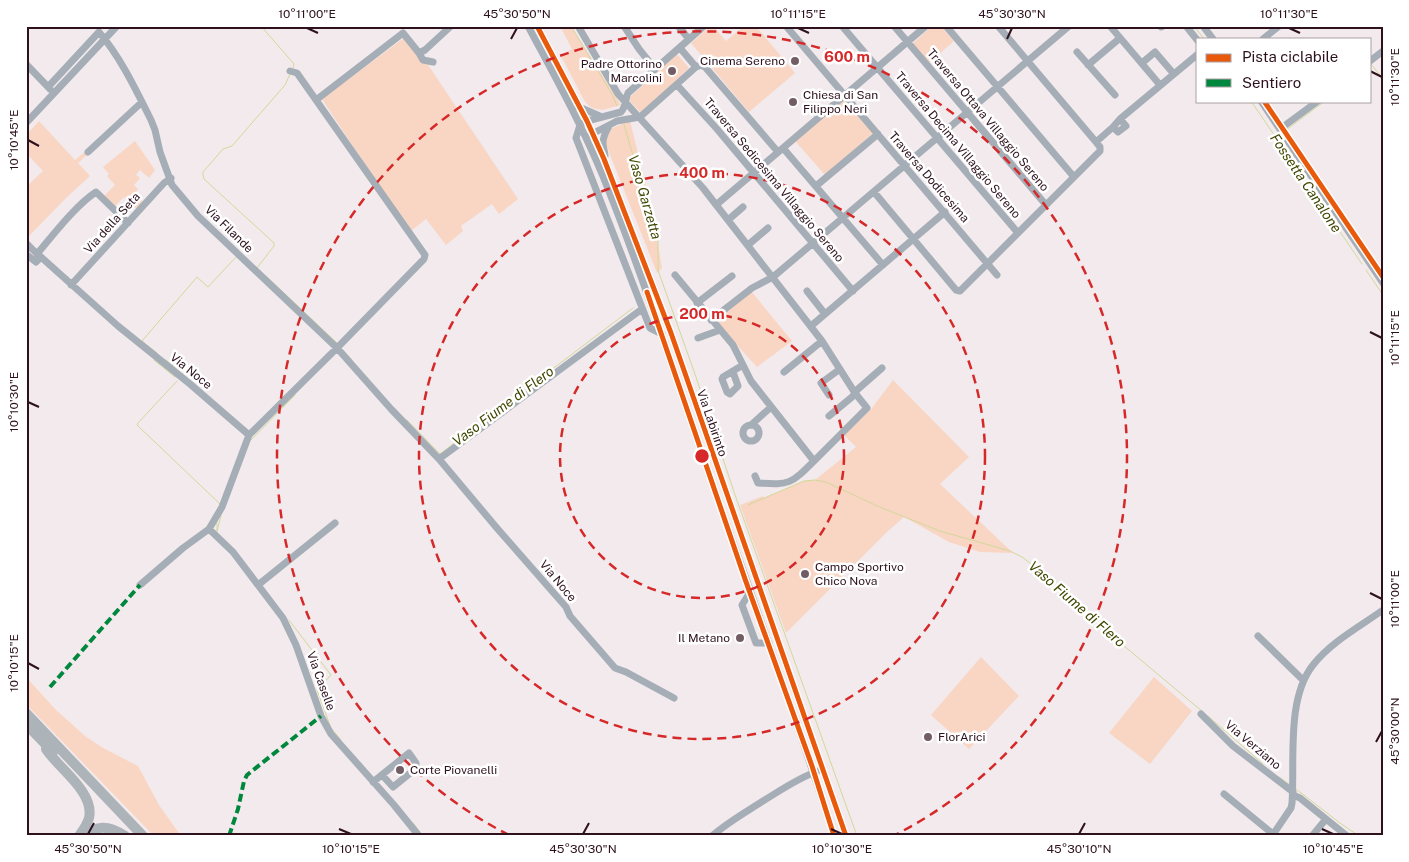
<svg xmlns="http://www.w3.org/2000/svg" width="1409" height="862" font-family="'Public Sans',sans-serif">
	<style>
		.green { fill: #f9d6c3 }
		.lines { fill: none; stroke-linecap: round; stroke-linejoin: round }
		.stream { stroke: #d2d899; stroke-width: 1 }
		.minor { stroke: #a5aeb6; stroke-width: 7 }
		.highway { stroke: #acb3b9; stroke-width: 10 }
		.quiet { stroke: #00873e; stroke-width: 4; stroke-dasharray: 8 4; stroke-linecap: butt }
		.cycleway-casing { stroke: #fff; stroke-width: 8 }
		.cycleway { stroke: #e8590c; stroke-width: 5 }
		.ticks { fill: none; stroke: #2d111d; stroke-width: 2 }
		.ring { fill: none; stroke: #d62828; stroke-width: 2.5; stroke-dasharray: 9 6 }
		.poi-dot { fill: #725d65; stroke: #fff; stroke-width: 2 }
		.labels { text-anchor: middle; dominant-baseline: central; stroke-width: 5; stroke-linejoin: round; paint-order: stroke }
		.poi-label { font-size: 12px; fill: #2d111d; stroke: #fff; text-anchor: start }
		.street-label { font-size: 12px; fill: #2d111d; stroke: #fff }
		.water-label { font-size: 14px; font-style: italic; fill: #414700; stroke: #fff }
		.centre { fill: #d62828; stroke: #fff; stroke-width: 2.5 }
		.ring-label { font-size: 15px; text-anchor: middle; font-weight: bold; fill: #d62828; stroke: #fff; stroke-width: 5; stroke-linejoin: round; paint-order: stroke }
		.neatline { fill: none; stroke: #2d111d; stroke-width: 2 }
		.ticks-label { font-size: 12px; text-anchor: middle; fill: #2d111d }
	</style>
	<rect width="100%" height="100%" fill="#f2eaec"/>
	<!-- green -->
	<path class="green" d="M560,26H571L621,105L602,110L592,108L588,105L584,100L561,56L572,49Z
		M711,26H713L726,41L744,26H756L795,73L749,112L691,43Z
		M932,26H941L954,41L929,63L912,44Z
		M408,35L518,199L499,214L492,204L461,226L463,231L446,245L426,219L411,231L356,151L322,99Z
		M677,54L689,68L641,113L628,99Z
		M843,99L873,133L825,175L795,141Z
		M39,121L75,160L87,150L89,153L78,163L90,176L67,197L27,238L26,187L43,171L26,153V135Z
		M630,121L652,210L662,268L657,273L605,142L610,129Z
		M135,141L155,170L149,178L140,170L136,175L140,178L134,185L138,189L135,194L144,203L138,210L124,197L114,207L104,196L115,185L107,176L109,174L103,167Z
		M751,291L792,341L757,367L715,321Z
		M893,380L969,457L940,484L1013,553L980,552L949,542L904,517L887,532L786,633L740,505L763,496L764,498L804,481L815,480L856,447L844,435L872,408Z
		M981,657L1019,696L969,749L931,715Z
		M26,677L56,710L85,736L103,748L138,766L159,805L181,836H154L26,704Z
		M1154,677L1192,711L1150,764L1109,733Z"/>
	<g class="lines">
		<!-- stream -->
		<path class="stream" d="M261,26L294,64L293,68
			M571,26L612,94L617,106
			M1194,26L1204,39
			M1371,64L1383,79
			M1251,101L1362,264
			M1267,101L1280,122
			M624,125L658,239V268L659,273L696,377L734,492L857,836
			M1286,130L1325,101
			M257,268L274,246V243L204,179L203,175V172L223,149L232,146L285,85L290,74
			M1366,270L1383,295
			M266,276L337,343
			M341,348L352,360
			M157,353L142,341L197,277L208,287L236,257
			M154,360L175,377
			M166,360L186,377
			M177,381L138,423L137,425L220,504
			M407,420L440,454L633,308
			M251,440L295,395
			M748,505L804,481L815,480L826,482L877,506L940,531L1010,551L1022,557L1030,563L1062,594L1203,712
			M217,523V531
			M217,531L221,516
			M289,620L331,675L317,690L331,728L341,740
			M1208,716L1263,764
			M1279,777L1290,785
			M1296,789L1340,823L1359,836
			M413,823L423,836"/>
		<!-- minor -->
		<path class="minor" d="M528,26C554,75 581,123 602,174C642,272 674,374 709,474C751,594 795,714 834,836
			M537,26L587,121L604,159L671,333L846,836
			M578,26L618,94L703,188L822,341L855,393L867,408L814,461L751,381L733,345L675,275
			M624,26L639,49L655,69
			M678,26L689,39
			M786,26L997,275
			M842,26L1018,233
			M894,26L1046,205
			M946,26L1074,177
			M1110,26L1160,85
			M1160,26L1161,27L1163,26
			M1186,26L1198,41
			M1203,26L1213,39
			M1263,39L1279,26
			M680,48L696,67
			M1077,52L1115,95
			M419,53L423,60L433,62
			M1370,61L1383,51
			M1142,63L1155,52L1173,73
			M26,64L50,89
			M1088,65L1120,38
			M696,67L701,65L705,67L778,152
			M677,85L717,129L853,291
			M48,87L99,32C121,58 136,90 151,120L155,130L160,152L172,185L198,216L337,348L424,259L425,255L297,73L290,71
			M316,100L403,33L419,53L425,50L451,26
			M1261,101L1383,283
			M579,107L602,117
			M26,123L117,26
			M1113,127L1118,132L1126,126L1120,119
			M1280,129L1318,101
			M588,136L617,121L640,117L696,67
			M1096,142L1113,127L1120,119L1198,54
			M783,148L883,265
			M88,152L142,102
			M605,156C605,151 603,148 603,143C603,137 606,131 609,126
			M816,186L878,134
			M874,192L956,290L960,291L1100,151V147L1096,142L998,26
			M716,205L926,26
			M728,220L743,207
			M26,243L32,249L118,326L190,384L249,435L337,348L391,409L439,459L642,309
			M748,245L768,228
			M37,254C53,235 76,205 96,192L128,223
			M27,255L36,262L41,257
			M71,285L164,183L171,178
			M807,291L825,314
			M697,303L732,276
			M711,320L752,288L773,277L1069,26
			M811,326L945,212
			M662,334L650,328L576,138L580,125L587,121L621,112C626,107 625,99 628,93L704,26
			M698,338L720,330
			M733,372L738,386L730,394L727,392L722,379L723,377L743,365
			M784,372L822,341
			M829,395L821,383L840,369
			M829,416L852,397L858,389L882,368
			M743 433a8 8 0 1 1 16 0a8 8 0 1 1-16 0Z
			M751,425L771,407
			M439,459L496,527L566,607L570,616L615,668L626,672L674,698
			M755,476L758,483C790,485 791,484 814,461
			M209,529L233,552L283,618L296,645L321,716L331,734L394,805L419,836
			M140,585L183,548L209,529L222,507L249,435
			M258,585L335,523
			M750,592L742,605L756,643H769
			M1258,636L1303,680
			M1201,714L1233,746L1293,792
			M373,782L409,753L416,763V767L414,770L393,787L382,775
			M1224,794L1273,834
			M1293,795L1300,798L1347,836
			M712,836C728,822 746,812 763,801C781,790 798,778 818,771
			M1272,836L1291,808L1292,803C1295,761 1286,699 1313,665C1331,642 1359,627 1383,610
			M1312,836L1326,819"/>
		<!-- highway -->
		<path class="highway" d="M26,713L143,836
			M26,724L53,752
			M46,749C58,768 95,792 89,818C87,825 83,830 79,836
			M80,836C98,826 107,824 125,836"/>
		<!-- quiet -->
		<path class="quiet" d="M50,687L140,585
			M229,836L238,809L244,781L247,775L321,716"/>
		<!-- cycleway casing -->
		<g class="cycleway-casing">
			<path id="cycleway" d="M537,26L587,121L604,159L671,333L846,836
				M1264,101L1383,277
				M647,292L745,579L812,766L834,836"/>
		</g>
		<!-- cycleway -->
		<use href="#cycleway" class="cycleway"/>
	</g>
	<!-- ticks -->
	<path class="ticks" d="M307,28L318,33M798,28L809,33M1289,28L1300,33M511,39L517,28M1007,39L1012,28M1370,71L1382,77M28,140L39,146M1370,332L1382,338M28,402L39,407M1370,593L1382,599M28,663L39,669M1376,742L1382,731M339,829L351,834M831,829L842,834M1322,829L1333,834M88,834L94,823M583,834L589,823M1079,834L1085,823"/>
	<!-- distance rings -->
	<g class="ring">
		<circle cx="702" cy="456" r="142"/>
		<circle cx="702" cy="456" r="283"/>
		<path d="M509 835A425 425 0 1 1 895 835"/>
	</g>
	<!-- markers -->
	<g class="poi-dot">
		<circle cx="795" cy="61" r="5"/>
		<circle cx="672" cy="71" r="5"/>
		<circle cx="793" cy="102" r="5"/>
		<circle cx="805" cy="574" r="5"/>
		<circle cx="740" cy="638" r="5"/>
		<circle cx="928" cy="737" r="5"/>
		<circle cx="400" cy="770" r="5"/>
	</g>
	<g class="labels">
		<!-- poi labels -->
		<g class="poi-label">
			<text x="785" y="61" text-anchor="end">Cinema Sereno</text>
			<text x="662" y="64" text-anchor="end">Padre Ottorino<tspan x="662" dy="14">Marcolini</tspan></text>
			<text x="803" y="95">Chiesa di San<tspan x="803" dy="14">Filippo Neri</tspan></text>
			<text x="815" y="567">Campo Sportivo<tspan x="815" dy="14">Chico Nova</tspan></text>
			<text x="730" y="638" text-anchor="end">Il Metano</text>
			<text x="938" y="737">FlorArici</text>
			<text x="410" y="770">Corte Piovanelli</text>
		</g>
		<!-- street labels -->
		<g class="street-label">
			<text transform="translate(988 120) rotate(50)">Traversa Ottava Villaggio Sereno</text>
			<text transform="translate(958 145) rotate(50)">Traversa Decima Villaggio Sereno</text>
			<text transform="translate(929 177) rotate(49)">Traversa Dodicesima</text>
			<text transform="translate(774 180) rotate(50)">Traversa Sedicesima Villaggio Sereno</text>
			<text transform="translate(112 223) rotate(-48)">Via della Seta</text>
			<text transform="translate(229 229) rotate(44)">Via Filande</text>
			<text transform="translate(191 371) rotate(39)">Via Noce</text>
			<text transform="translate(712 423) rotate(71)">Via Labirinto</text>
			<text transform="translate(558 581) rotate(50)">Via Noce</text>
			<text transform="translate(321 681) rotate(70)">Via Caselle</text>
			<text transform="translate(1253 745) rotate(40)">Via Verziano</text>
		</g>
		<!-- water labels -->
		<g class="water-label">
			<text transform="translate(1306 183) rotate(56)">Fossetta Canalone</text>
			<text transform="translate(645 197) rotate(74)">Vaso Garzetta</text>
			<text transform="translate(503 406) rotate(-37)">Vaso Fiume di Flero</text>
			<text transform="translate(1077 604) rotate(41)">Vaso Fiume di Flero</text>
		</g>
	</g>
	<circle cx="702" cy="456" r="8" class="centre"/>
	<g class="ring-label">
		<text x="847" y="62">600 m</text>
		<text x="702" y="178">400 m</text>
		<text x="702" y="319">200 m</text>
	</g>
	<!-- border -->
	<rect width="1409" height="862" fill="none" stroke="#ffffff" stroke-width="55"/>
	<!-- legend -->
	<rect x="1196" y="38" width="175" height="65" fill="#ffffff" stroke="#aba0a5"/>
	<rect x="1206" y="54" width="25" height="8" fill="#e8590c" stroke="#aba0a5"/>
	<text x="1242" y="62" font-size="15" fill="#2d111d">Pista ciclabile</text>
	<rect x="1206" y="79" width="25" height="8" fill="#00873e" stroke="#aba0a5"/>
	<text x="1242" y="88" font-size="15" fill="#2d111d">Sentiero</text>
	<rect x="28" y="28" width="1354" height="806" class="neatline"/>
	<g class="ticks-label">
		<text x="307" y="18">10°11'00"E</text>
		<text x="517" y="18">45°30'50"N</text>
		<text x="798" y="18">10°11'15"E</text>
		<text x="1012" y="18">45°30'30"N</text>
		<text x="1289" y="18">10°11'30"E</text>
		<text transform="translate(1395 77) rotate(-90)" y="4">10°11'30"E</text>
		<text transform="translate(14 140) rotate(-90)" y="4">10°10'45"E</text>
		<text transform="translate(1395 338) rotate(-90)" y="4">10°11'15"E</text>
		<text transform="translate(14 402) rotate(-90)" y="4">10°10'30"E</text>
		<text transform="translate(1395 599) rotate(-90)" y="4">10°11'00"E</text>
		<text transform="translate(14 663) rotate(-90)" y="4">10°10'15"E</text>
		<text transform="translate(1395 731) rotate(-90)" y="4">45°30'00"N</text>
		<text x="88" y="853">45°30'50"N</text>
		<text x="351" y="853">10°10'15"E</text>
		<text x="583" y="853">45°30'30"N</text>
		<text x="842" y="853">10°10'30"E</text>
		<text x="1079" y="853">45°30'10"N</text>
		<text x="1333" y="853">10°10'45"E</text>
	</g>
</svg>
